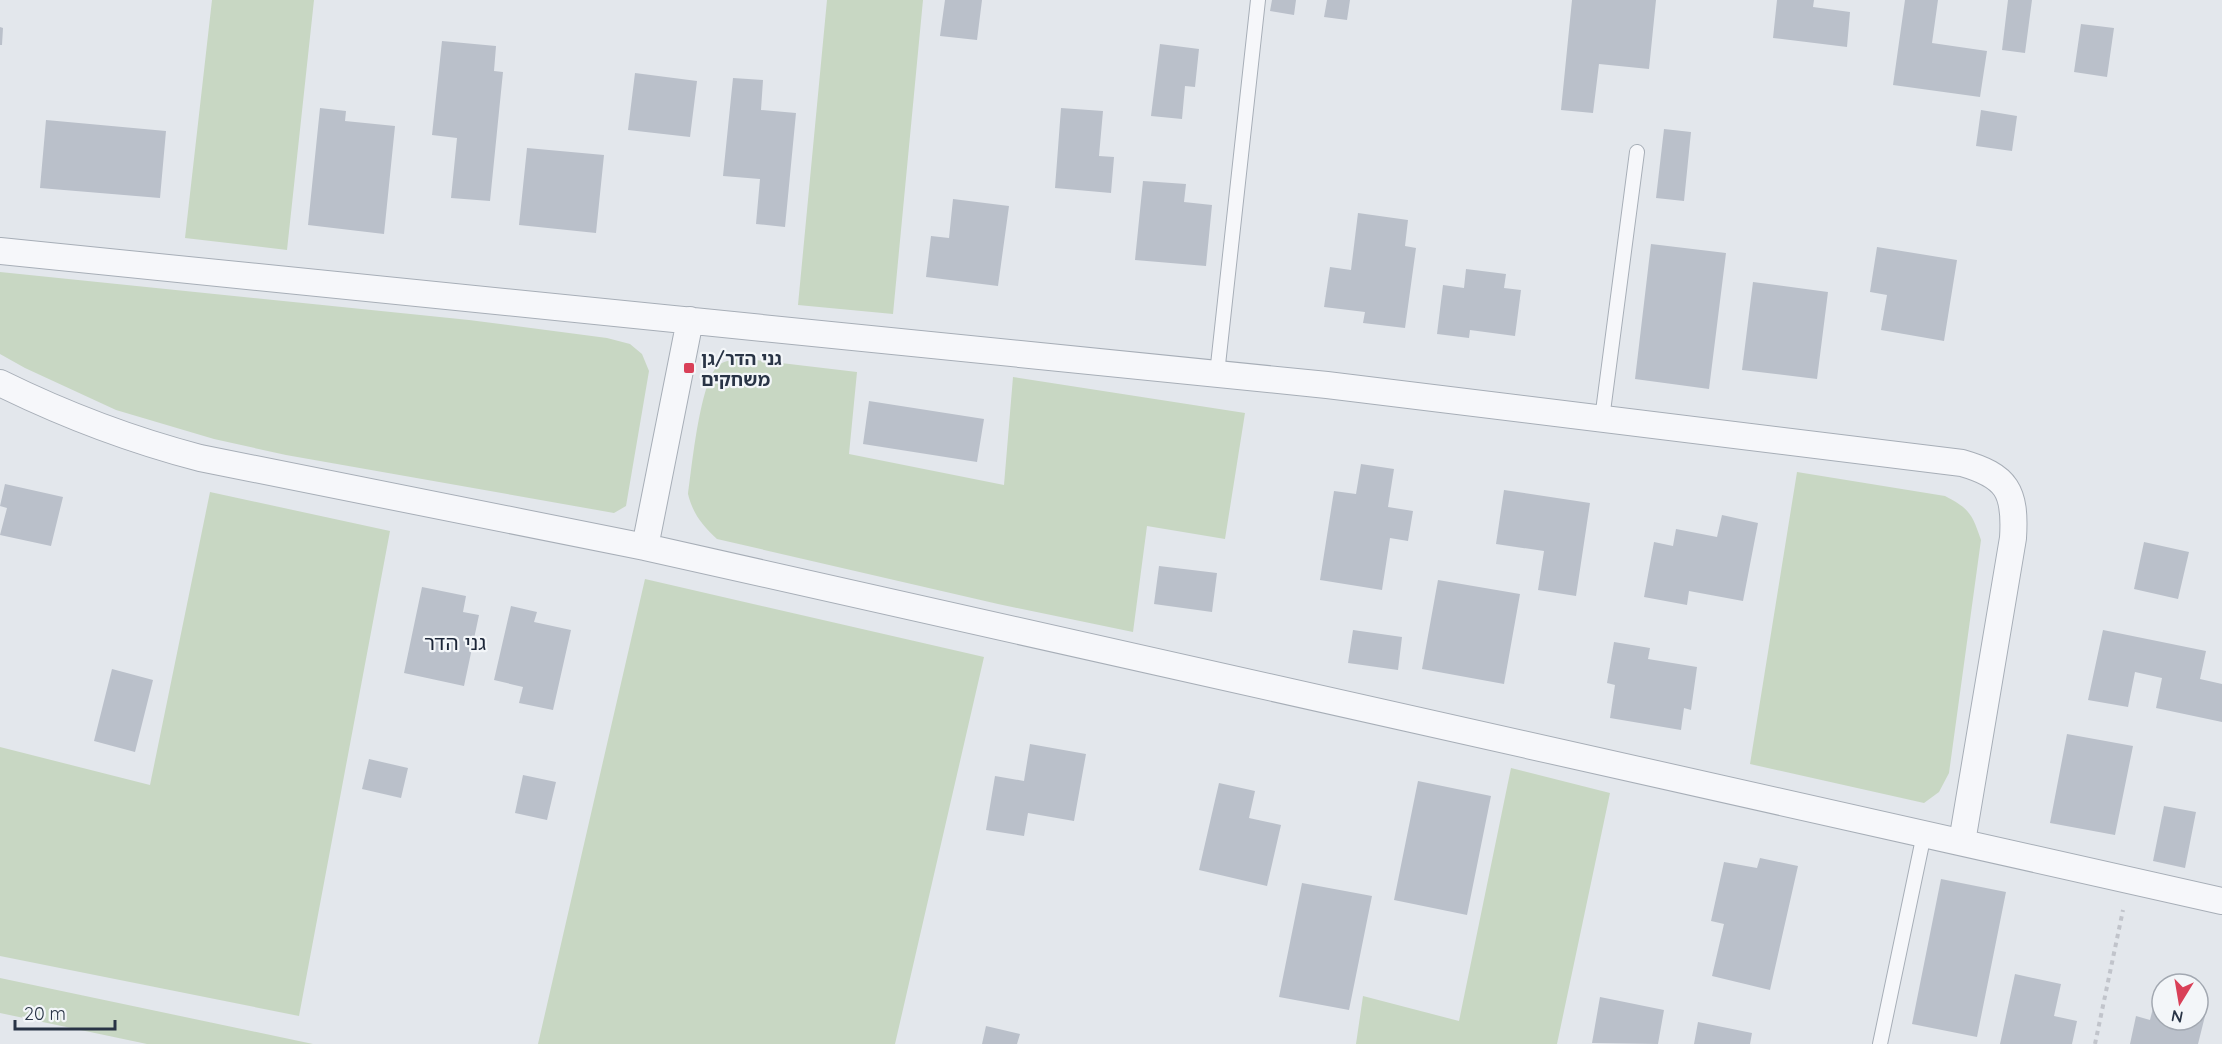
<svg xmlns="http://www.w3.org/2000/svg" width="2222" height="1044" font-family="Quicksand,'Noto Sans Hebrew',sans-serif">
	<style>
		.green { fill: #c8d7c3 }
		.building { fill: #bac0ca }
		.lines { fill: none; stroke-linecap: round; stroke-linejoin: round }
		.lane-casing { stroke: #a7aeb7; stroke-width: 16 }
		.street-casing { stroke: #a7aeb7; stroke-width: 28 }
		.path { stroke: #c1c4cb; stroke-width: 4; stroke-dasharray: 4.5 4.5; stroke-linecap: butt }
		.lane { stroke: #f6f7fa; stroke-width: 14 }
		.street { stroke: #f6f7fa; stroke-width: 26 }
		.poi-dot { fill: #d94058; stroke: #f3f6f9; stroke-width: 2 }
		.labels { text-anchor: middle; dominant-baseline: central; stroke-width: 4.5; stroke-linejoin: round; paint-order: stroke }
		.poi-label { font-size: 18px; font-weight: bold; fill: #293446; stroke: #f3f6f9; text-anchor: start }
		.quarter-label { font-size: 21px; fill: #1b2537; stroke: #f3f6f9 }
	</style>
	<rect width="100%" height="100%" fill="#e3e7ec"/>
	<!-- green -->
	<path class="green" d="M212,0H314L287,250L185,238Z
		M827,0H923L893,314L798,305Z
		M0,272L469,320L607,338L630,344L642,354L649,371L626,506L614,513L286,455L214,439L116,410L25,368L0,354Z
		M738,358L857,372L849,454L1004,485L1013,377L1245,413L1225,539L1147,526L1133,632L998,604L717,539C702,525 693,514 688,494C692,468 700,377 720,364C725,361 733,360 738,358Z
		M1797,472L1945,496C1970,509 1972,514 1981,540L1949,773L1939,792L1924,803L1750,764Z
		M210,492L390,531L299,1016L0,956V747L150,785Z
		M645,579L984,657L895,1044H538Z
		M1511,768L1610,793L1557,1044H1356L1363,996L1459,1021Z
		M0,977V978L313,1044H147L0,1013Z"/>
	<!-- building -->
	<path class="building" d="M945,0H982L977,40L940,36Z
		M1272,0H1296L1294,15L1270,11Z
		M1327,0H1350L1347,20L1324,17Z
		M1572,0H1656L1649,69L1599,64L1593,113L1561,110Z
		M1777,0H1814L1813,7L1850,12L1847,47L1773,38Z
		M1905,0H1938L1932,43L1987,51L1980,97L1893,85Z
		M2008,0H2032L2025,53L2002,50Z
		M2081,24L2114,28L2107,77L2074,72Z
		M0,27L3,28L2,45H0Z
		M442,41L496,46L494,71L503,72L490,201L451,198L457,138L432,135Z
		M1160,44L1199,49L1195,87L1185,86L1182,119L1151,116Z
		M635,73L697,81L690,137L628,130Z
		M733,78L763,80L761,110L796,113L785,227L756,224L760,179L723,176Z
		M320,108L346,111L345,121L395,126L384,234L308,225Z
		M1061,108L1103,111L1099,156L1114,157L1111,193L1055,188Z
		M1981,110L2017,116L2012,151L1976,146Z
		M46,120L166,131L160,198L40,188Z
		M1664,129L1691,132L1684,201L1656,198Z
		M527,148L604,155L596,233L519,225Z
		M1143,181L1186,184L1184,202L1212,205L1206,266L1135,260Z
		M953,199L1009,206L998,286L926,277L931,236L949,238Z
		M1358,213L1408,220L1405,246L1416,248L1405,328L1363,323L1365,312L1324,307L1330,267L1351,270Z
		M1651,244L1726,253L1709,389L1635,379Z
		M1877,247L1957,260L1944,341L1881,330L1887,295L1870,292Z
		M1466,269L1506,274L1504,288L1521,290L1515,336L1470,330L1469,338L1437,334L1443,285L1464,288Z
		M1753,282L1828,292L1817,379L1742,370Z
		M869,401L984,419L977,462L863,444Z
		M1361,464L1394,469L1388,507L1413,511L1408,541L1390,538L1382,590L1320,580L1334,491L1356,494Z
		M5,484L63,497L51,546L0,535L7,508L0,506Z
		M1504,490L1590,503L1576,596L1538,590L1544,551L1496,544Z
		M1722,515L1758,523L1743,601L1689,591L1687,605L1644,597L1654,542L1673,546L1676,529L1717,537Z
		M2144,542L2189,552L2178,599L2134,589Z
		M1159,566L1217,573L1212,612L1154,604Z
		M1438,580L1520,594L1504,684L1422,669Z
		M422,587L466,596L463,612L479,615L464,686L404,673Z
		M511,606L537,612L534,622L571,630L553,710L519,703L523,687L494,680Z
		M1353,630L1402,637L1398,670L1348,663Z
		M2103,630L2206,651L2200,679L2222,684V722L2156,708L2162,678L2135,672L2128,707L2088,700Z
		M1614,642L1650,648L1648,659L1697,667L1691,710L1684,708L1681,730L1610,718L1615,685L1607,683Z
		M112,669L153,680L135,752L94,741Z
		M2067,734L2133,746L2115,835L2050,823Z
		M1030,744L1086,754L1074,821L1028,813L1024,836L986,830L995,776L1024,781Z
		M369,759L408,768L401,798L362,789Z
		M523,775L556,782L547,820L515,813Z
		M1418,781L1491,796L1467,915L1394,900Z
		M1219,783L1255,791L1249,818L1281,825L1267,886L1199,870Z
		M2164,806L2196,812L2185,868L2153,861Z
		M1760,858L1798,866L1770,990L1712,976L1724,924L1711,921L1724,862L1757,868Z
		M1941,879L2006,892L1977,1037L1912,1024Z
		M1302,883L1372,896L1349,1010L1279,997Z
		M2015,974L2061,984L2054,1016L2077,1021L2072,1044H2000Z
		M2156,996L2162,997V1020H2198V1006L2207,1008L2198,1044H2130L2136,1016L2150,1020Z
		M1600,997L1664,1010L1658,1044L1592,1043Z
		M1698,1022L1752,1033L1750,1044H1694Z
		M986,1026L1020,1034L1017,1044H982Z"/>
	<g class="lines">
		<!-- lane casing -->
		<g class="lane-casing">
			<path id="lane" d="M1217,374L1258,0
				M1602,419L1637,152
				M1880,1044L1924,834"/>
		</g>
		<!-- street casing -->
		<g class="street-casing">
			<path id="street" d="M0,251L1327,385L1962,463C2007,476 2016,491 2013,538L1962,842
				M0,383C65,415 131,440 200,458L645,547L2222,901
				M645,547L690,320"/>
		</g>
		<!-- path -->
		<path class="path" d="M2095,1044L2123,910"/>
		<!-- lane -->
		<use href="#lane" class="lane"/>
		<!-- street -->
		<use href="#street" class="street"/>
	</g>
	<!-- markers -->
	<rect class="poi-dot" x="683" y="362" width="12" height="12" rx="3"/>
	<g class="labels">
		<!-- poi labels -->
		<g class="poi-label">
			<text x="701" y="358">גני הדר/גן<tspan x="701" dy="21">משחקים</tspan></text>
		</g>
		<!-- quarter labels -->
		<g class="quarter-label">
			<text x="455" y="642">גני הדר</text>
		</g>
	</g>
	<!-- north arrow -->
	<g transform="translate(2180 1002) rotate(191)"><circle r="28" fill="#f3f6f9" stroke="#a2a8b1" stroke-width="1.5"/>
	<path d="M0-4.5L10 22L0 15L-10 22Z" fill="#d94058"/>
	<text y="-9" font-size="16" font-weight="bold" text-anchor="middle" fill="#293446">N</text>
	</g>
	<!-- scale -->
	<path d="M15 1020v9h100v-9" fill="none" stroke="#293446" stroke-width="3"/>
	<text x="24" y="1020" font-size="18" fill="#293446" stroke="#f3f6f9" stroke-width="4.5" paint-order="stroke">20 m</text>
</svg>
